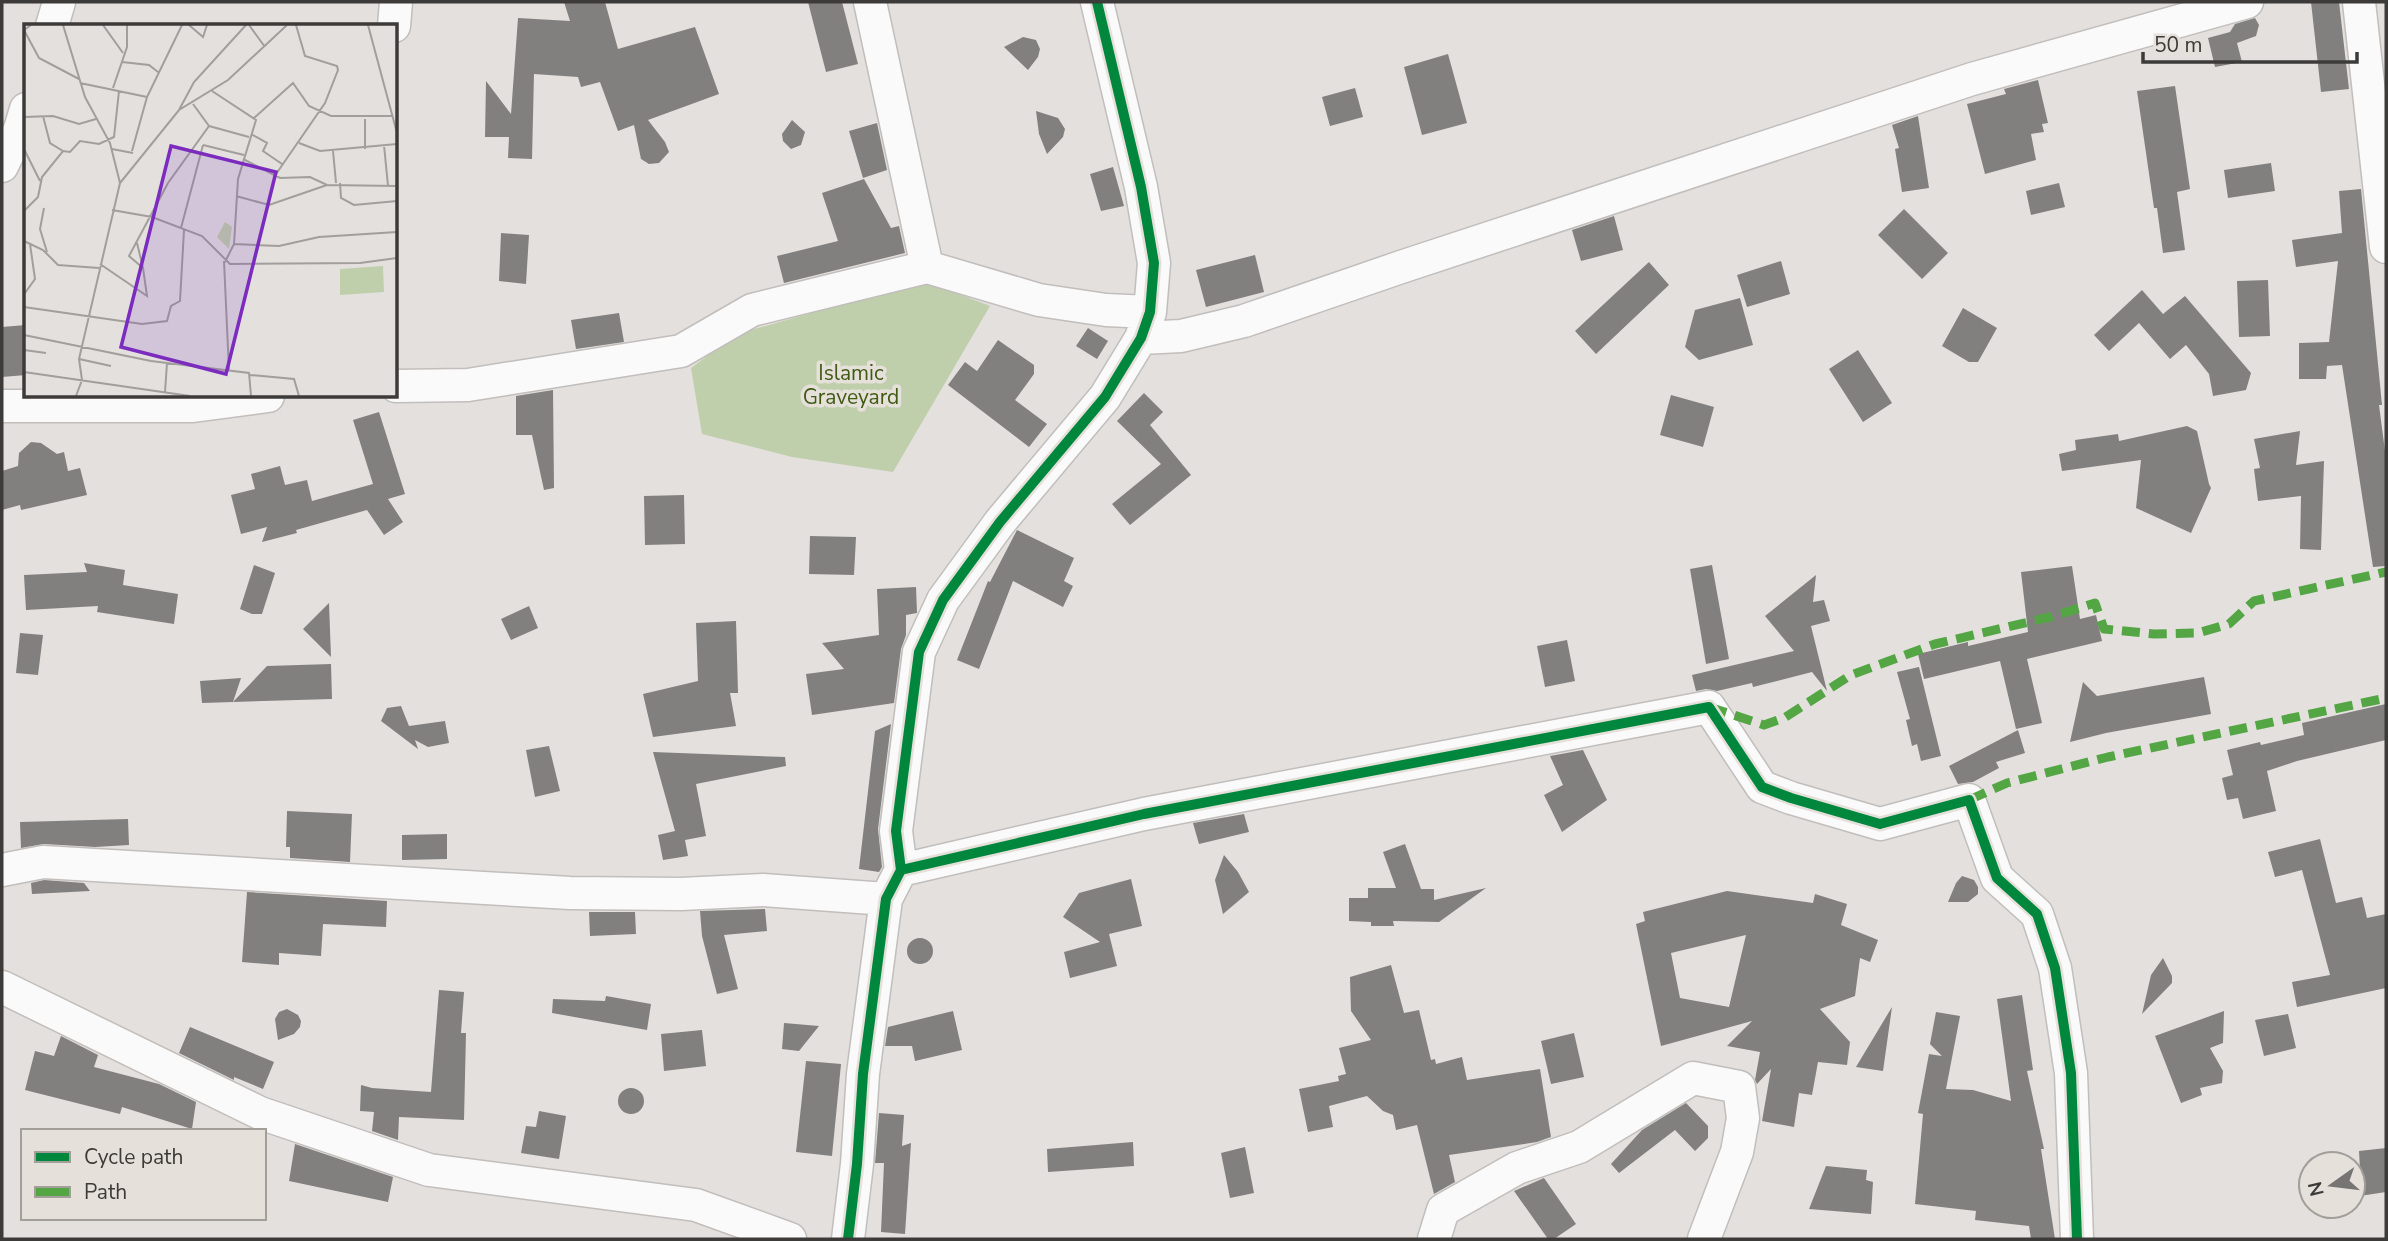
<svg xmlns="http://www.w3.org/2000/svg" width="2388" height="1241" font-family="'Nunito Sans',sans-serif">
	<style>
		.green { fill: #c0cfab }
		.building { fill: #82807e; fill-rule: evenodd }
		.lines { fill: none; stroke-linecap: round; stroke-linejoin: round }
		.minor-casing { stroke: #c1bebc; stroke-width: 35 }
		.minor { stroke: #fbfafa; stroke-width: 32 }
		.quiet { stroke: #54a645; stroke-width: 9; stroke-dasharray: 18 9; stroke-linecap: butt }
		.cycleway-casing { stroke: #e6e0db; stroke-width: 15 }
		.cycleway { stroke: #00873e; stroke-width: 10 }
		.labels { text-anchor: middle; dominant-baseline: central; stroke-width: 7; stroke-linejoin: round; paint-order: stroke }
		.park-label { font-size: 21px; fill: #3f5a11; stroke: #e6e0db }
		.inset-road { fill: none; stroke: #a19e9c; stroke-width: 2 }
		.view { fill: #7b2cbf; fill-opacity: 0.15; stroke: #7b2cbf; stroke-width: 3.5 }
		.inset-edge { fill: none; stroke: #3d3b39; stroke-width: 3.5 }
	</style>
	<rect width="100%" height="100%" fill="#e3e0de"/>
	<!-- green -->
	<path class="green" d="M924,281L990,306L893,472L792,457L702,434L691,368L737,334Z"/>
	<!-- building -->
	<path class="building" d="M564,2H605L618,49L695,27L719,94L648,120L665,142L669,152L659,163L649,164L641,159L634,125L618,131L600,82L581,87L578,77L534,74L532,159L508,158L509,137H485L486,81L511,114L518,18L570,21Z
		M808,2H842L858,64L826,72Z
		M2311,2H2339L2349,89L2321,92Z
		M2255,18L2259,25L2256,36L2237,43L2242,62L2215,67L2208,38L2230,32L2235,24Z
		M1023,37L1036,40L1040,49L1038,57L1028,70L1004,47Z
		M1448,54L1467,123L1422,135L1404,67Z
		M2038,80L2048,123L2042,124L2044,132L2031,134L2036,160L1985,174L1967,104L2006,94L2004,89Z
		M2175,86L2190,189L2177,192L2185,250L2163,253L2157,208H2154L2137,91Z
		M1355,88L1363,117L1330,126L1322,97Z
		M1036,111L1058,118L1065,129L1063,137L1047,154L1039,134Z
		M1918,116L1929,188L1902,192L1895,149L1899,148L1892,125Z
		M792,120L805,132L801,145L791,149L783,141L782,134Z
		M877,123L887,170L863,178L849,131Z
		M2271,163L2275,191L2228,198L2224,170Z
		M1113,167L1124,206L1101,211L1090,174Z
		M864,179L891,228L899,226L905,253L784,283L777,256L838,241L822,193Z
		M2059,183L2065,207L2031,215L2026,191Z
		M2361,189L2382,405H2379L2386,459V566L2373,567L2342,365L2327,366L2326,379H2299V343L2329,342L2338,261L2296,267L2292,240L2342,233L2339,191Z
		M1904,209L1948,253L1922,279L1878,235Z
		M1614,216L1623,250L1581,261L1572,230Z
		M501,233L529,235L526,284L499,281Z
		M1255,255L1264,292L1206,307L1196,270Z
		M1781,261L1790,294L1747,307L1737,275Z
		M1649,262L1669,285L1596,354L1575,331Z
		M2268,280L2270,336L2239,337L2237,281Z
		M2142,290L2163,314L2185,296L2251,373L2246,390L2213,396L2209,374L2186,345L2170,359L2139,323L2109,351L2094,335Z
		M1740,298L1753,345L1699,360L1685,347L1695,310Z
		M1963,308L1997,328L1978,362H1969L1942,346Z
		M619,313L624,342L576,349L571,320Z
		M26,325V375L2,377V327Z
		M1088,328L1108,341L1097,359L1076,346Z
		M998,340L1034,365V374L1015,400L1047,424L1029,447L948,385L965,362L977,371Z
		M1858,350L1892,403L1863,422L1829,369Z
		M553,390L554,488L544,490L532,435H516V396Z
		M1144,393L1163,412L1150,425L1191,475L1130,525L1112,504L1161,464L1117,421Z
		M1671,395L1714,407L1703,447L1660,435Z
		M379,412L405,494L388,499L403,522L384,535L367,510L296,530L297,533L262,542L267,527L241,534L231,495L255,489L251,474L280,466L285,485L307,480L312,501L373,484L353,420Z
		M2187,426L2197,431L2209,484L2211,488L2191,533L2136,508L2141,460L2062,471L2059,454L2076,450L2075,440L2118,434L2119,441Z
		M2300,431L2296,465L2324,461L2321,550L2300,549L2301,496L2258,501L2254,469L2260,468L2254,439Z
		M31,442L41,443L57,454L64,452L68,471L80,468L87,495L21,510L20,505L2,510V471L18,466L19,453Z
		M684,495L685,544L645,545L644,496Z
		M1017,530L1074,558L1064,581L1073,586L1063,607L1013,581L979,669L957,660L988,581L990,582Z
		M810,536L856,537L854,575L809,574Z
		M84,563L125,570L123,585L178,594L174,624L97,612L98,606L26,610L24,575L87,572Z
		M254,565L275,573L262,614H252L240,609Z
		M1712,565L1729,659L1706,664L1690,569Z
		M2072,566L2080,619L2096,615L2102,641L2027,659L2042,723L2016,729L2000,661L1924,679L1918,654L1968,642V646L2028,632L2021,572Z
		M1816,575L1813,602L1824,600L1830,621L1811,626L1827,691L1812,672L1753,687L1752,683L1717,691L1706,689L1696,691L1692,675L1794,651L1765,616Z
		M916,587L917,613L906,615V635L901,649L894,703L812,715L806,674L844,669L822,643L879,635L877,589Z
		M329,603L331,657L303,629Z
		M529,606L538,628L511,640L501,619Z
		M736,621L738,693H730L736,726L653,737L643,694L698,681L696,623Z
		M20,633L43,635L38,675L16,673Z
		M1567,640L1575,681L1545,687L1537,646Z
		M331,664L332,699L233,702L267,666Z
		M1919,667L1941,756L1921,761L1917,744L1912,746L1906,720L1910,719L1897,672Z
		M2204,677L2211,714L2106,733L2070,742L2083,682L2097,696Z
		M241,678L233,702L202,703L200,681Z
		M2386,704V740L2297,761L2267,771L2276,811L2243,819L2238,798L2227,800L2222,778L2233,775L2227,750L2260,742L2261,745L2304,735L2302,723Z
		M401,706L409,726L445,721L449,743L428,747L415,740L418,749L381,721L387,708Z
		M891,724L878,829L882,867L879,872L859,869L875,731Z
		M2018,730L2025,753L1996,762L1999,768L1973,782L1958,784L1949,766Z
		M549,746L560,791L535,797L526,750Z
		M1583,750L1607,800L1562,832L1544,795L1563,785L1550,756Z
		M653,752L785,757L786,766L696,784L706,836L685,840L688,856L663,860L658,835L675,831Z
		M287,811L352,814L350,862L290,858V847H286Z
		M1244,814L1249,832L1199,844L1193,823Z
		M128,819L129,845L95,847L44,844L21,848L20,822Z
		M447,834V859L402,860V835Z
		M2320,839L2336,903L2362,897L2367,918L2386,914V988L2297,1007L2292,982L2330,975L2302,870L2275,877L2268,852Z
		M1405,844L1421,889H1434V900L1486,888L1439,922L1393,921L1394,926H1371V922L1349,921V898H1368V888H1396L1383,852Z
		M1224,855L1238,872L1249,892L1223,914L1215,880Z
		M1962,876L1974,880L1978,887V894L1968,902H1948L1956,883Z
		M1131,879L1142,926L1109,934L1117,966L1070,978L1064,952L1100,942L1063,917L1079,893Z
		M44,880L84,883L90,891L32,894L31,883Z
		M1727,891L1813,903L1815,894L1847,904L1841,925L1878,940L1870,962L1860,958L1855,996L1820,1009L1850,1042L1847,1065L1818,1062L1812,1095L1799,1093L1794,1127L1762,1121L1771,1069L1757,1084L1755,1080L1760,1052L1727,1046L1752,1021L1661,1046L1636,924L1645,921L1643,912ZM1746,935L1729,1007L1680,998L1671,953Z
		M247,892L387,901L386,927L323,924L321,956L279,953V965L242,962Z
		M765,909L767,931L724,935L738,989L717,994L702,936L700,911Z
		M589,912H635L636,934L590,936Z
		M907 951a13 13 0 1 1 26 0a13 13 0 1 1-26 0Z
		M2163,958L2172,976V983L2142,1014L2151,975Z
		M1391,965L1404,1013L1419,1010L1431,1060L1435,1059L1436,1064L1462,1057L1467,1080L1540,1069L1551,1137L1537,1142L1449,1155L1455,1182L1434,1194L1417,1125L1396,1130L1393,1115L1383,1111L1367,1096L1329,1106L1333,1127L1308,1132L1299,1089L1339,1081L1338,1076L1346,1074L1339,1048L1371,1040L1351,1011L1350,977Z
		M439,990L464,992L461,1033H466L464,1120L399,1117L398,1140L372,1131L374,1112L360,1111L361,1085L372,1088L431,1092Z
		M2022,995L2033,1070L2027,1071L2044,1149H2041L2055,1239H2031L2029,1226L1975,1220L1976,1211L1915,1204L1923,1114L1918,1113L1929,1054L1942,1056L1930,1044L1936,1012L1960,1016L1946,1089L1973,1090L2011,1101L1997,999Z
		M606,996L651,1004L647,1030L552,1013L553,999L605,1001Z
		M1892,1007L1883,1071L1856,1067Z
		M287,1009L298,1015L301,1021L300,1027L294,1034L278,1040L275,1019L279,1012Z
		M953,1011L962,1050L915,1061L912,1046H885L888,1027Z
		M2224,1011L2223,1043L2210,1048L2223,1071L2222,1083L2200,1088L2202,1095L2181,1103L2155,1036Z
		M2288,1014L2296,1048L2264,1056L2255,1020Z
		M784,1023L819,1026L799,1051L782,1049Z
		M190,1027L274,1062L263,1089L234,1077V1080L179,1053Z
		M702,1030L706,1066L664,1071L661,1034Z
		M1574,1033L1584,1077L1551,1084L1541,1041Z
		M61,1036L98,1055L94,1067L159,1084L196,1102L192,1129L122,1107L120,1114L25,1090L35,1051L54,1056Z
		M806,1061L841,1064L832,1156L796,1152Z
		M618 1101a13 13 0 1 1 26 0a13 13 0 1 1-26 0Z
		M1686,1103L1708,1126V1138L1695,1151L1675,1130L1619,1173L1611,1164L1642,1130Z
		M539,1111L566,1116L559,1159L521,1153L526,1126L536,1127Z
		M879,1113L904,1115L902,1146L911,1143L905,1234L881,1232L884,1163H875Z
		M1133,1142L1134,1166L1048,1172L1047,1149Z
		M295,1144L393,1177L388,1202L289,1181Z
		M1245,1147L1254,1193L1230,1198L1221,1153Z
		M2386,1148V1192L2353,1197V1171L2360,1170L2359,1151Z
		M1826,1166L1867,1170L1866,1180L1873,1182L1871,1214L1809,1209Z
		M1544,1178L1576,1224L1554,1239H1548L1514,1191Z"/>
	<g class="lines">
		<!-- minor casing -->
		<g class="minor-casing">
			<path id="minor" d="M870,2L927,267
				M2359,2L2386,247
				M52,26L59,2
				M394,26L396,2
				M2,166L20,129L26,109
				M1141,338L1181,336L1244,321L1401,267L1972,79L2247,2
				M396,386L468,385L681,351L752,310L927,267L1039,300L1106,310L1150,312
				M2,406H193L268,396
				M2,870L43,862L570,893L681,894L763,890L886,899
				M901,870L1144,814L1709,707L1762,787L1791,798L1880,824L1969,800L1997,878L2037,914L2055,968L2071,1073L2077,1239
				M2,987L260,1113L429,1170L696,1205L790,1239
				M848,1239L857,1164L863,1074L886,899L901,870L896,831L919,652L943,600L1000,522L1105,397L1141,338L1150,312L1154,263L1141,187L1097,2
				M1434,1239L1443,1210L1517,1168L1579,1147L1693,1078L1739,1087L1743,1118L1737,1152L1704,1239"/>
		</g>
		<!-- minor -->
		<use href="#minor" class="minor"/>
		<!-- quiet -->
		<path class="quiet" d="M1709,707L1764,725L1784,718L1851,675L1935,644L2054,616L2095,603L2104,629L2154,634L2198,633L2229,624L2254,601L2386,572
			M1969,800L2007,783L2108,757L2386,698"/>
		<!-- cycleway casing -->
		<g class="cycleway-casing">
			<path id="cycleway" d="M901,870L1144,814L1709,707L1762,787L1791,798L1880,824L1969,800L1997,878L2037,914L2055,968L2071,1073L2077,1239
				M848,1239L857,1164L863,1074L886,899L901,870L896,831L919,652L943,600L1000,522L1105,397L1141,338L1150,312L1154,263L1141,187L1097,2"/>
		</g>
		<!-- cycleway -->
		<use href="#cycleway" class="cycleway"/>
	</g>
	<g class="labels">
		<!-- park labels -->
		<g class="park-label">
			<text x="851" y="373">Islamic<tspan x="851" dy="24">Graveyard</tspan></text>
		</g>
	</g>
	<!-- overview -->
	<g transform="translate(24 24)">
		<rect width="373" height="373" fill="#e3e0de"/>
		<path d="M201,198L208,203L205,225L193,213ZM359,242L360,268L316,271V245Z" fill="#c0cfab"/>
		<path class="inset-road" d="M7,1L0,6L15,34L55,55M39,1L61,73L86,119L96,159M79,1L99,29M165,1L179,13L183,1M225,1L241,23M344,1L373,109M98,38L125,41L134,48M56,59L123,73M89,64L103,23V1M188,67L232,96L214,155L210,220L201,238M155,86L170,58L222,1M19,92L26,119L39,127M0,93L29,92L55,100L72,95M230,94L269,59L285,82L307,92H369M185,102L225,113M227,110L243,119L239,127L258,140M275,119L296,127L373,120M179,121L220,131M360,121L364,162M0,125L16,157M88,125L109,129M341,125V95M108,127L123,73L158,1M309,127L312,159M219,135L256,154L286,153L303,161L373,162M250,153L301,79L314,46L313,42L281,32L272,1M316,159L317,174L330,181L373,177M212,172L245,181L303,161M20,184L16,205L23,228M88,186L128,193L178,212L206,240L336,239L373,234M0,187L14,173L18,153L39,127L46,128L56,117L75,120L90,113L95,67M157,204L179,121M0,217L19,226L34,241L75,244M113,219L119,244M210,220L255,222L295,213L373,208M200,237L205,347M76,240L123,272L119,244L105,232L144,159L185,102L169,80M1,269L11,255L6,220M0,283L118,300L143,297L147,282L156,277L160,206M0,311L127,337L225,349L227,372M0,326L22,329M55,335L87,342M0,348L166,372M226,351L270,355L275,372M141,368L143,339M52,372L58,356L55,335L96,159L155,86L204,56L263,1"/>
		<path class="view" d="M147,122L252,148L202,350L97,323Z"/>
		<rect width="373" height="373" class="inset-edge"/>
	</g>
	<!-- border -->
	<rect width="2388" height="1241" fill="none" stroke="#3d3b39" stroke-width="7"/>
	<!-- legend -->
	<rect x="21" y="1129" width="245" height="91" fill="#e6e0db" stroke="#a29e9a" stroke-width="2"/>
	<rect x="35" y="1152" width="35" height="10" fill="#00873e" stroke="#a29e9a" stroke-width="2"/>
	<text x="84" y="1164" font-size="21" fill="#3d3b39">Cycle path</text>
	<rect x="35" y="1187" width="35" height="10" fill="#54a645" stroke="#a29e9a" stroke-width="2"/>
	<text x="84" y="1199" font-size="21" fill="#3d3b39">Path</text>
	<!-- north arrow -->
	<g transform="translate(2332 1185) rotate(256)"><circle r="33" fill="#e6e0db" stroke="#a29e9a" stroke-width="2"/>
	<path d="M0-5L12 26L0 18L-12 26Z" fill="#777573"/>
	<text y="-10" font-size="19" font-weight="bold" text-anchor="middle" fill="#3d3b39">N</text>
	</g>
	<!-- scale -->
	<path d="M2143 52v10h214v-10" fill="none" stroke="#3d3b39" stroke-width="3.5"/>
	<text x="2154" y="52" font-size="21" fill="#3d3b39" stroke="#e6e0db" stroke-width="5" paint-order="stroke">50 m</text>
</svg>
